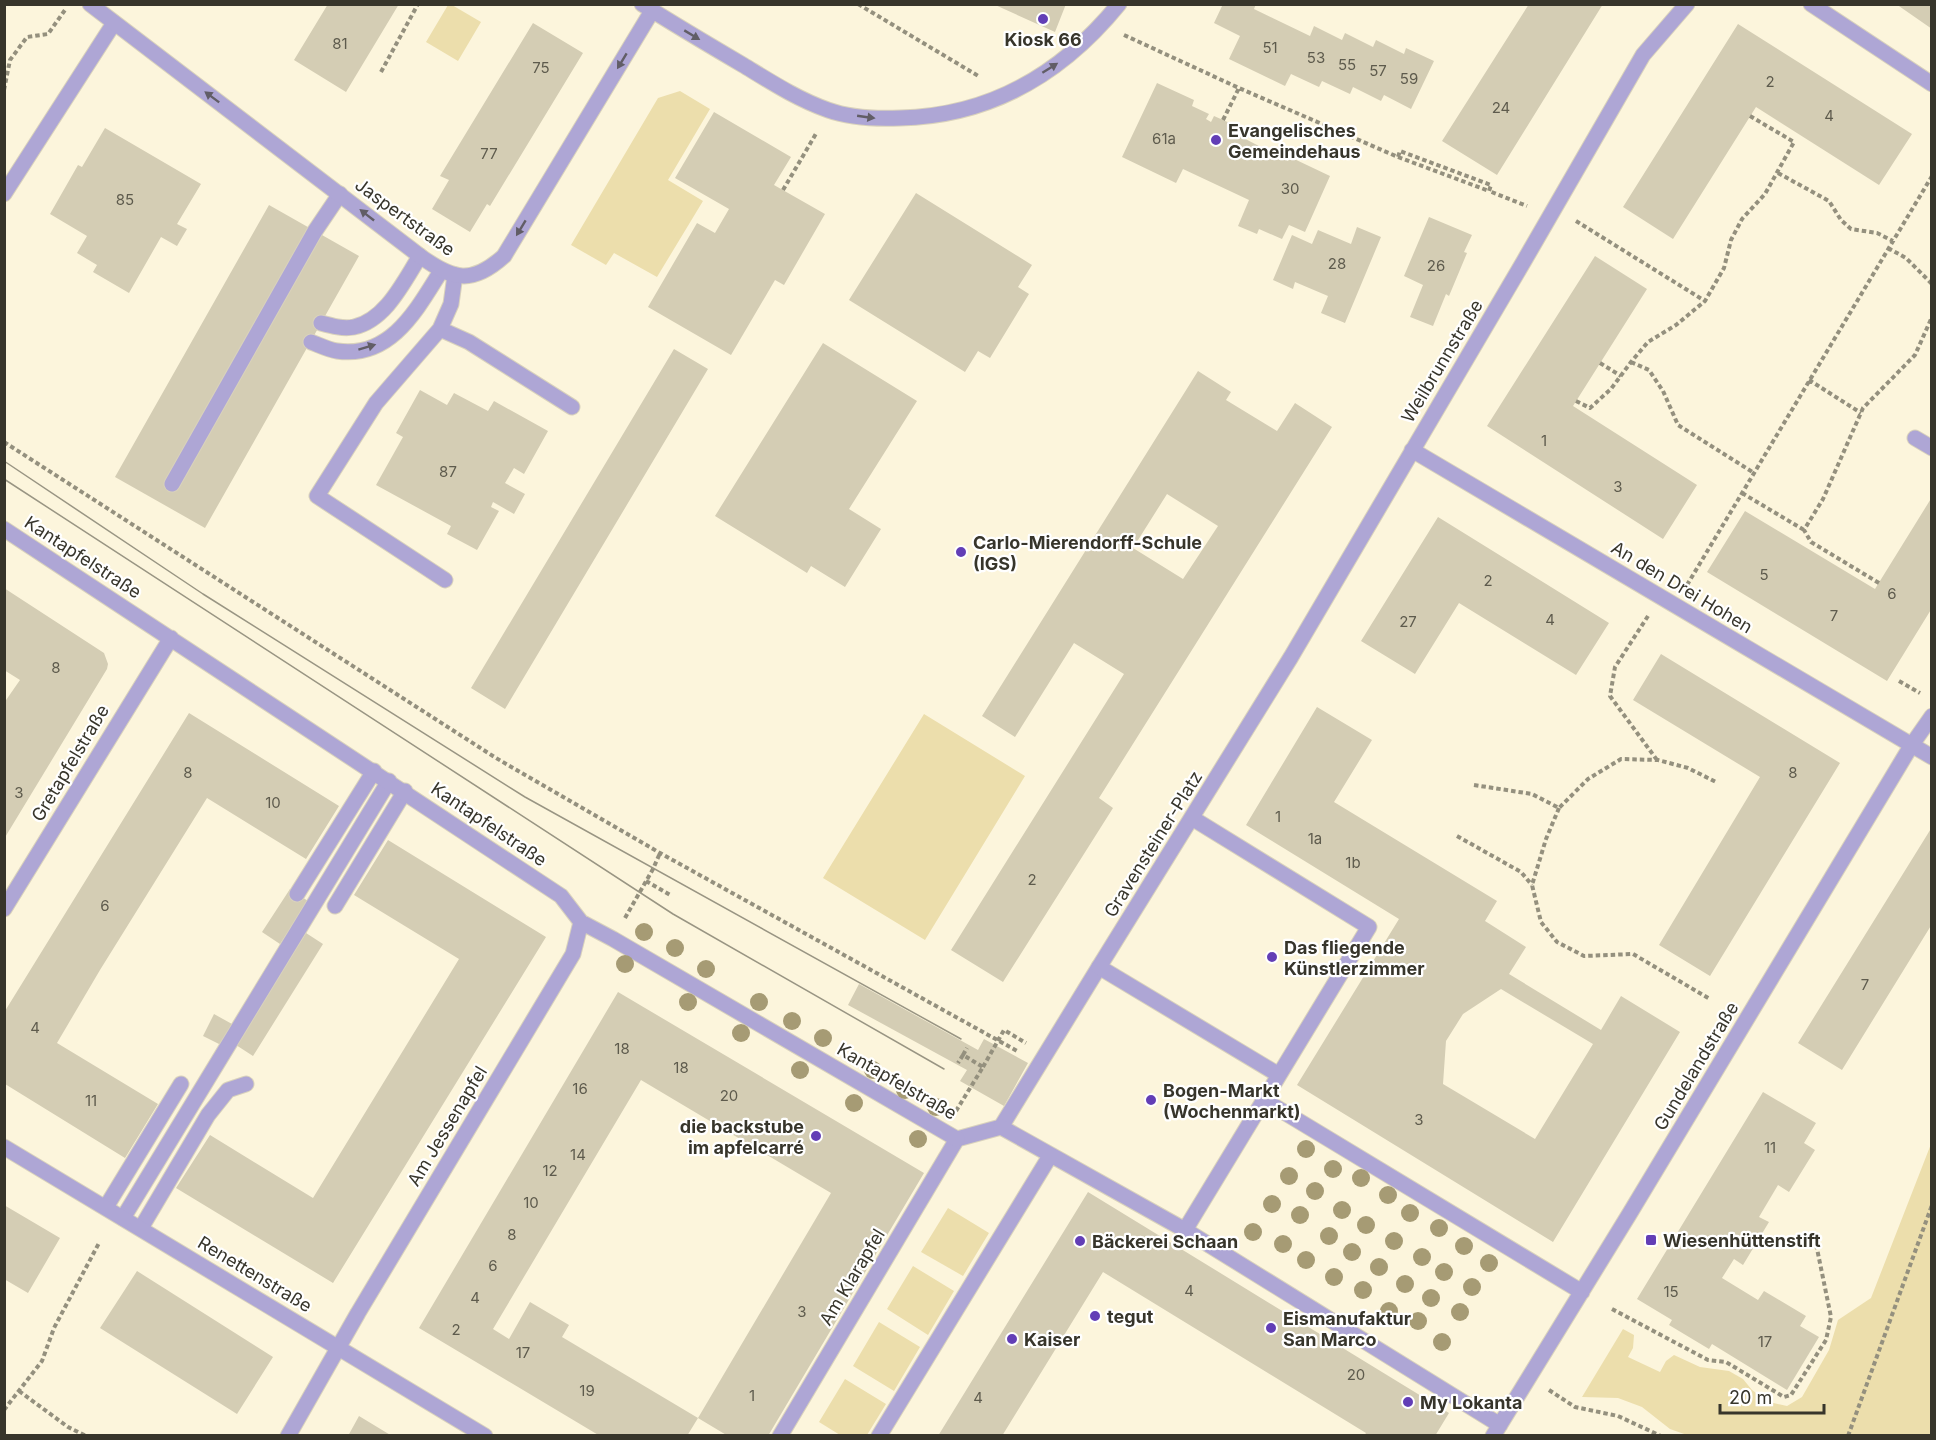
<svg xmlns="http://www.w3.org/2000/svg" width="1936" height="1440" font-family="Inter,sans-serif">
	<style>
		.green { fill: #ecdeac }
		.building { fill: #d4cdb4; fill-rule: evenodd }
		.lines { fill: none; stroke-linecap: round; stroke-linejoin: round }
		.lane-casing { stroke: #d9d2bc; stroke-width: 17 }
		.street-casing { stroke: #d9d2bc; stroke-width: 17 }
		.path { stroke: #94907e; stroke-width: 4; stroke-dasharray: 4.5 3; stroke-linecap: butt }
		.lane { stroke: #aea6d5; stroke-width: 15 }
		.street { stroke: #aea6d5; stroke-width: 15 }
		.tram { stroke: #999583; stroke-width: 1.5 }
		.tree { fill: #a69b74 }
		.oneway { fill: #615d66 }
		.poi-dot { fill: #623eb6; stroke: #fff; stroke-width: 2 }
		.labels { text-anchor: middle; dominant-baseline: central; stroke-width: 4.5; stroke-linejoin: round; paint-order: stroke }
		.number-label { font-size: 15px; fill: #5e5b4d }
		.poi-label { font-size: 18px; font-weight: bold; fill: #37352b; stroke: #fff; text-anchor: start }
		.street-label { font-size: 18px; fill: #37352b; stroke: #fff }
	</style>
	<rect width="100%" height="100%" fill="#fcf5dc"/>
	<!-- green -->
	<path class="green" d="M448,5H452L481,22L458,61L426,42Z
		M680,91L710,109L668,180L703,201L657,277L614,253L606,265L571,245L658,98Z
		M924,714L1025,776L925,940L823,878Z
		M1931,1144V1435H1687L1670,1429L1642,1407L1618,1398L1582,1397L1623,1329L1634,1335L1633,1348L1628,1357L1660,1372L1666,1361L1674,1355L1700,1367L1729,1371L1743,1379L1752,1390L1769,1402L1787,1406L1802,1397L1829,1350L1838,1320L1871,1298Z
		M948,1208L989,1233L963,1276L921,1252Z
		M913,1266L954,1291L928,1335L887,1309Z
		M879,1322L920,1347L894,1391L853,1366Z
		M845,1379L886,1404L867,1435H840L819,1422Z"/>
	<!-- building -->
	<path class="building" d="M328,4H399L346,92L294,60Z
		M993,4H1066L1055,32Z
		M1223,4H1256L1254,9L1310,36L1314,26L1342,40L1345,33L1373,47L1376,40L1404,54L1406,48L1434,61L1411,109L1384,95L1381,101L1353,87L1350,94L1322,81L1319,87L1291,74L1285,86L1229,59L1240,36L1214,23Z
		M1529,4H1603L1497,175L1442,141Z
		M1896,4H1932V29Z
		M533,23L583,53L490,206L487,204L470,232L432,209L449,180L440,176Z
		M1738,24L1912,134L1879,185L1756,107L1673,239L1623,207Z
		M1157,83L1194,100L1192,106L1209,114L1206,119L1211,122L1214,116L1232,124L1228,130L1288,161L1290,157L1330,176L1305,232L1289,225L1282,239L1259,229L1257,234L1238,226L1249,200L1183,169L1176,183L1122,157Z
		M714,112L791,157L774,185L825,214L784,285L775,280L731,355L648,307L697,223L715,233L729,209L675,178Z
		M105,128L201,184L177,224L187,229L177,246L161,237L129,293L93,272L97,265L77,253L87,236L50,214L78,165L82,167Z
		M916,193L1032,265L1018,287L1029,294L990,358L978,351L965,372L849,300Z
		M269,205L359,256L205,528L115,477Z
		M1429,217L1472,235L1464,252L1467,253L1449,296L1446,294L1433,326L1410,317L1423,285L1404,276Z
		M1357,227L1381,237L1345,323L1321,313L1328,296L1295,282L1293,289L1273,280L1292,235L1312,244L1318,230L1351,244Z
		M1595,256L1647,289L1573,406L1697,485L1663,539L1487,426Z
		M823,343L917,401L849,509L881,529L845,587L811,566L807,573L715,516Z
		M674,349L708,369L505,709L471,688Z
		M1198,371L1231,392L1226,400L1277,431L1295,403L1332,427L1099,798L1113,808L1003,982L951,950L1124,674L1074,643L1015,737L982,716ZM1167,494L1218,526L1183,579L1133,548Z
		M420,390L447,405L454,393L488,411L494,401L548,431L524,474L514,468L505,483L525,494L514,514L493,502L491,507L499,511L477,550L447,534L451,526L376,485L403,437L396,433Z
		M1932,497V608L1887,681L1707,572L1745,511L1875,589Z
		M1438,517L1609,623L1576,675L1459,603L1415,674L1361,641Z
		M4,588L104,653L108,664L107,669L4,839V703L20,680L4,670Z
		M1661,654L1840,763L1710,976L1659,945L1760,777L1633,700Z
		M1317,707L1372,740L1334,802L1497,901L1485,921L1526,947L1509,974L1601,1030L1621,996L1680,1032L1553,1242L1297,1085L1399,919L1246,825ZM1501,989L1593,1044L1535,1139L1443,1084L1446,1041L1463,1014Z
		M189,713L339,806L306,859L207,798L100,970L57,1043L158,1104L125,1158L5,1084V1011Z
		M1932,827V924L1842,1070L1798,1043Z
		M388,840L546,937L333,1283L176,1188L210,1135L313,1198L459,959L354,895Z
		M290,889L308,901L280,944L262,932Z
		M306,933L323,944L253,1056L236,1045Z
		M859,984L978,1050L984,1039L1028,1063L1004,1106L960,1081L967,1070L848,1005Z
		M618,992L924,1173L768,1436H728L698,1418L831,1193L641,1080L493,1329L509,1339L530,1302L569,1325L562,1337L698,1418L687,1436H600L419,1328Z
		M214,1014L232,1024L221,1045L203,1036Z
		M1763,1092L1816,1123L1804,1143L1815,1150L1789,1192L1778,1185L1759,1217L1769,1222L1743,1265L1734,1259L1722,1278L1758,1300L1764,1291L1806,1316L1800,1326L1819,1337L1787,1390L1712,1344L1709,1349L1669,1325L1672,1320L1637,1299Z
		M1088,1192L1449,1413L1435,1436H1364L1366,1433L1103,1272L1002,1436H938Z
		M4,1205L60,1238L28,1293L4,1279Z
		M137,1271L273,1357L237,1414L100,1328Z
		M359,1416L392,1436H348Z"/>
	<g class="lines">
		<!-- lane casing -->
		<g class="lane-casing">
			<path id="lane" d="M4,194L114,23
				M321,323C332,326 343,329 354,327C386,320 404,281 420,256
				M440,329L469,342L572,407
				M311,342C319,345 329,350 337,351C391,359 417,309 441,271
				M1915,438L1932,448
				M172,484L315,231L340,194
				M445,580L317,496L376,403L440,329L451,304L455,275
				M297,894L374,771
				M335,906L405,791
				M106,1207L181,1084
				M123,1218L389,781
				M141,1228L208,1115L228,1090L246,1084
				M780,1436L957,1139L1001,1127L1099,967"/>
		</g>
		<!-- street casing -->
		<g class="street-casing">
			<path id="street" d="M90,4L420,256C453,280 472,285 504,256L652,11
				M642,4C675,25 709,45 743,65C771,82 797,99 828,110C850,118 876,119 900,118C990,116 1062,74 1119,4
				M1811,4L1932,84
				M1412,450L1932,757
				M4,529L561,896L581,922L613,939L957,1139
				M4,909L171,638
				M1279,1075L1099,967L1291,657L1524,261L1643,55L1687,4
				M1264,1100L1582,1292
				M1001,1127L1185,1230L1500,1425
				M4,1147L485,1436
				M1185,1230L1369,927L1192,818
				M288,1436L358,1313L573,954L581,922
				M879,1436L1050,1156
				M1493,1436L1630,1213L1911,746L1932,716"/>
		</g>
		<!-- path -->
		<path class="path" d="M858,4L980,77
			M1124,35L1239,88L1398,157L1400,151L1491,185L1489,191L1527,206
			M381,72L418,4
			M4,90L10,60L27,37L48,34L65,10
			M1223,120L1239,88
			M1398,157L1489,191
			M1778,173L1829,201L1841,220L1851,229L1877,233L1893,241
			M783,190L817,132
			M1576,221L1705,301
			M1888,248L1906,258L1932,284
			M1631,362L1649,370L1663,391L1678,425L1754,473
			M1600,363L1621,376
			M1809,380L1861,413
			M1576,401L1590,408L1611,389L1631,362L1648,342L1676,325L1705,301L1724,268L1731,240L1742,219L1765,194L1794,142L1750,116
			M4,442L496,758L660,853L1019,1052
			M1742,493L1804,530
			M1879,583L1811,542L1804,530L1823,499L1863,408L1915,355L1932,317
			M1687,585L1932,176
			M1648,616L1615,667L1610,696L1657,760
			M1899,681L1920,693
			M1474,785L1532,794L1559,808L1588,779L1621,759L1658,760L1688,768L1716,782
			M1559,808L1546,839L1532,885L1541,922L1557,942L1584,956L1633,954L1710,999
			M1457,836L1521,872L1532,885
			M646,881L672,896
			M625,918L653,869L660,853
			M963,1055L967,1048
			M983,1067L1004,1030L1026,1043
			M956,1111L983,1067L963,1055L958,1063
			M1612,1309L1708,1360L1726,1362L1784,1397L1791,1395L1826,1340L1831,1317L1814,1234
			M1549,1390L1575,1407L1618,1416L1661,1436
			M19,1391L68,1427L86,1436
			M4,1410L42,1361L54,1328L99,1243
			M1848,1436L1932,1205"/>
		<!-- lane -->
		<use href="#lane" class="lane"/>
		<!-- street -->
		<use href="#street" class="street"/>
		<!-- tram -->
		<path class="tram" d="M4,461L203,594L525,797L961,1039
			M4,479L673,914L944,1069"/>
	</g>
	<!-- trees -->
	<g class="tree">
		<circle cx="644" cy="932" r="9"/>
		<circle cx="675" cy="948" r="9"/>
		<circle cx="625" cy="964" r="9"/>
		<circle cx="706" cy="969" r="9"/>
		<circle cx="688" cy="1002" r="9"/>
		<circle cx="759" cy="1002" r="9"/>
		<circle cx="792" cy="1021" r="9"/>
		<circle cx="741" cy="1033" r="9"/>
		<circle cx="823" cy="1038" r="9"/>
		<circle cx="800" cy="1070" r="9"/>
		<circle cx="873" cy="1070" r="9"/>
		<circle cx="905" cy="1090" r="9"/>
		<circle cx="854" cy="1103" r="9"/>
		<circle cx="936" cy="1107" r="9"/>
		<circle cx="918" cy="1139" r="9"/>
		<circle cx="1306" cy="1149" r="9"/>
		<circle cx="1333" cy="1169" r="9"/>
		<circle cx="1289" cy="1176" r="9"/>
		<circle cx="1361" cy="1178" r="9"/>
		<circle cx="1315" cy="1191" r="9"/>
		<circle cx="1388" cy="1195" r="9"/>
		<circle cx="1272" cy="1204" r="9"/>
		<circle cx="1342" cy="1210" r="9"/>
		<circle cx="1410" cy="1213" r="9"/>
		<circle cx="1300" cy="1215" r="9"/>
		<circle cx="1366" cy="1225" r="9"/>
		<circle cx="1439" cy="1228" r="9"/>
		<circle cx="1253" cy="1232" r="9"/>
		<circle cx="1329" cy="1236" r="9"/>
		<circle cx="1394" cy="1241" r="9"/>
		<circle cx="1283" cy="1244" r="9"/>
		<circle cx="1464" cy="1246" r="9"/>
		<circle cx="1352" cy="1252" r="9"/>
		<circle cx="1422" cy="1257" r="9"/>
		<circle cx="1306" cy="1260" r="9"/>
		<circle cx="1489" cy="1263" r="9"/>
		<circle cx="1379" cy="1267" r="9"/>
		<circle cx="1444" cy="1272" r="9"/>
		<circle cx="1334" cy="1277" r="9"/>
		<circle cx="1405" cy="1284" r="9"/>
		<circle cx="1472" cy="1287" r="9"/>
		<circle cx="1363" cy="1290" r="9"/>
		<circle cx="1431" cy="1298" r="9"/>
		<circle cx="1389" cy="1311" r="9"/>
		<circle cx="1460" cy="1312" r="9"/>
		<circle cx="1418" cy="1321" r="9"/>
		<circle cx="1442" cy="1342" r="9"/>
	</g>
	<!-- one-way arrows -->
	<defs><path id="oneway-solid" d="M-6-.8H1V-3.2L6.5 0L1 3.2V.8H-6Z" transform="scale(1.5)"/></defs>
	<g class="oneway">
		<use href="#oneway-solid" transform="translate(692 35) rotate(31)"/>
		<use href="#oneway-solid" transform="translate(622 61) rotate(121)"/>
		<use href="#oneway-solid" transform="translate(1050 68) rotate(-32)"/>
		<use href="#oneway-solid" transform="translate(212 97) rotate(-143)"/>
		<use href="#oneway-solid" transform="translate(866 117) rotate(8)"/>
		<use href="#oneway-solid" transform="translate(367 215) rotate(-142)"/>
		<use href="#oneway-solid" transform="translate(521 228) rotate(121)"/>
		<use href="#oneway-solid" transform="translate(367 347) rotate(-17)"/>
	</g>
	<!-- markers -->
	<g class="poi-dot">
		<circle cx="1043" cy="19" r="6"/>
		<circle cx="1216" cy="140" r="6"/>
		<circle cx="961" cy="552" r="6"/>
		<circle cx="1272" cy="957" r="6"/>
		<circle cx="1151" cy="1100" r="6"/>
		<circle cx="816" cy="1136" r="6"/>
		<rect x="1645" y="1234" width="12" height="12" rx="3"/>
		<circle cx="1080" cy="1241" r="6"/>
		<circle cx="1095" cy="1316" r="6"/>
		<circle cx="1271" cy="1328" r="6"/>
		<circle cx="1012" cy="1339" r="6"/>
		<circle cx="1408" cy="1402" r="6"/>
	</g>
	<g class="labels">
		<!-- number labels -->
		<g class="number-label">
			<text x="340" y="43">81</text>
			<text x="1270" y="47">51</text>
			<text x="1316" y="57">53</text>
			<text x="1347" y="64">55</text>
			<text x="541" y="67">75</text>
			<text x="1378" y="70">57</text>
			<text x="1409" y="78">59</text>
			<text x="1770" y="81">2</text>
			<text x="1501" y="107">24</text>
			<text x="1829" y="115">4</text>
			<text x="1164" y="138">61a</text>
			<text x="489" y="153">77</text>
			<text x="1290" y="188">30</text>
			<text x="125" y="199">85</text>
			<text x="1337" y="263">28</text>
			<text x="1436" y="265">26</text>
			<text x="1544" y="440">1</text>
			<text x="448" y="471">87</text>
			<text x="1618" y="486">3</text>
			<text x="1764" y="574">5</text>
			<text x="1488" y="580">2</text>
			<text x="1892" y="593">6</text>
			<text x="1834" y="615">7</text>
			<text x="1550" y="619">4</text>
			<text x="1408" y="621">27</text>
			<text x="56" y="667">8</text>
			<text x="188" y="772">8</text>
			<text x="1793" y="772">8</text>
			<text x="19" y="792">3</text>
			<text x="273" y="802">10</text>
			<text x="1278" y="816">1</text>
			<text x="1315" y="838">1a</text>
			<text x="1353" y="862">1b</text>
			<text x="1032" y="879">2</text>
			<text x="105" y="905">6</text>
			<text x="1865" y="984">7</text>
			<text x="35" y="1027">4</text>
			<text x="622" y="1048">18</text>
			<text x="681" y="1067">18</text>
			<text x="580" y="1088">16</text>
			<text x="729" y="1095">20</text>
			<text x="91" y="1100">11</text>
			<text x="1419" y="1119">3</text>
			<text x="1770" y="1147">11</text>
			<text x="578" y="1154">14</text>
			<text x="550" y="1170">12</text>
			<text x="531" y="1202">10</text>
			<text x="512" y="1234">8</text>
			<text x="493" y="1265">6</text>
			<text x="1189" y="1290">4</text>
			<text x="1671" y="1291">15</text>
			<text x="475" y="1297">4</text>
			<text x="802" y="1311">3</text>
			<text x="456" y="1329">2</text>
			<text x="1765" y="1341">17</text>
			<text x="523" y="1352">17</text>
			<text x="1356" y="1374">20</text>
			<text x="587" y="1390">19</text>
			<text x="752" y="1395">1</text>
			<text x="978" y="1397">4</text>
		</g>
		<!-- poi labels -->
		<g class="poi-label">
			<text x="1043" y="39" text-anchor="middle">Kiosk 66</text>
			<text x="1228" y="130">Evangelisches<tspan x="1228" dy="21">Gemeindehaus</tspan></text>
			<text x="973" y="542">Carlo-Mierendorff-Schule<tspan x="973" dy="21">(IGS)</tspan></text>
			<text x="1284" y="947">Das fliegende<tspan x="1284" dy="21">Künstlerzimmer</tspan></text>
			<text x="1163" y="1090">Bogen-Markt<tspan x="1163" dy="21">(Wochenmarkt)</tspan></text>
			<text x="804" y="1126" text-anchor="end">die backstube<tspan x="804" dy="21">im apfelcarré</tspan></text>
			<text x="1663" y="1240">Wiesenhüttenstift</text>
			<text x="1092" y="1241">Bäckerei Schaan</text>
			<text x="1107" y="1316">tegut</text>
			<text x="1283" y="1318">Eismanufaktur<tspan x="1283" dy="21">San Marco</tspan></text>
			<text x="1024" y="1339">Kaiser</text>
			<text x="1420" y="1402">My Lokanta</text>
		</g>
		<!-- street labels -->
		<g class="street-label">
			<text transform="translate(405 217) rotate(36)">Jaspertstraße</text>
			<text transform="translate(1442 361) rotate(-59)">Weilbrunnstraße</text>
			<text transform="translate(83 557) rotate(33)">Kantapfelstraße</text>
			<text transform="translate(1682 587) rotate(31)">An den Drei Hohen</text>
			<text transform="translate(70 763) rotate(-59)">Gretapfelstraße</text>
			<text transform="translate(489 824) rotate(34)">Kantapfelstraße</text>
			<text transform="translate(1153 844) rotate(-58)">Gravensteiner-Platz</text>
			<text transform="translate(1696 1066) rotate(-59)">Gundelandstraße</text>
			<text transform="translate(897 1081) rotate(30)">Kantapfelstraße</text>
			<text transform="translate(447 1126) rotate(-59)">Am Jessenapfel</text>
			<text transform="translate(255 1274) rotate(31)">Renettenstraße</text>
			<text transform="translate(852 1277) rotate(-59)">Am Klarapfel</text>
		</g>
	</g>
	<!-- border -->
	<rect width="1936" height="1440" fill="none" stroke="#37352b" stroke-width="12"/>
	<!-- scale -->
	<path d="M1720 1404v9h104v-9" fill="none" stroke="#37352b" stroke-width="3"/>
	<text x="1729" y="1404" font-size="18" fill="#37352b" stroke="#ffffff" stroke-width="4.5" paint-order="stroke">20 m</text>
</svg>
